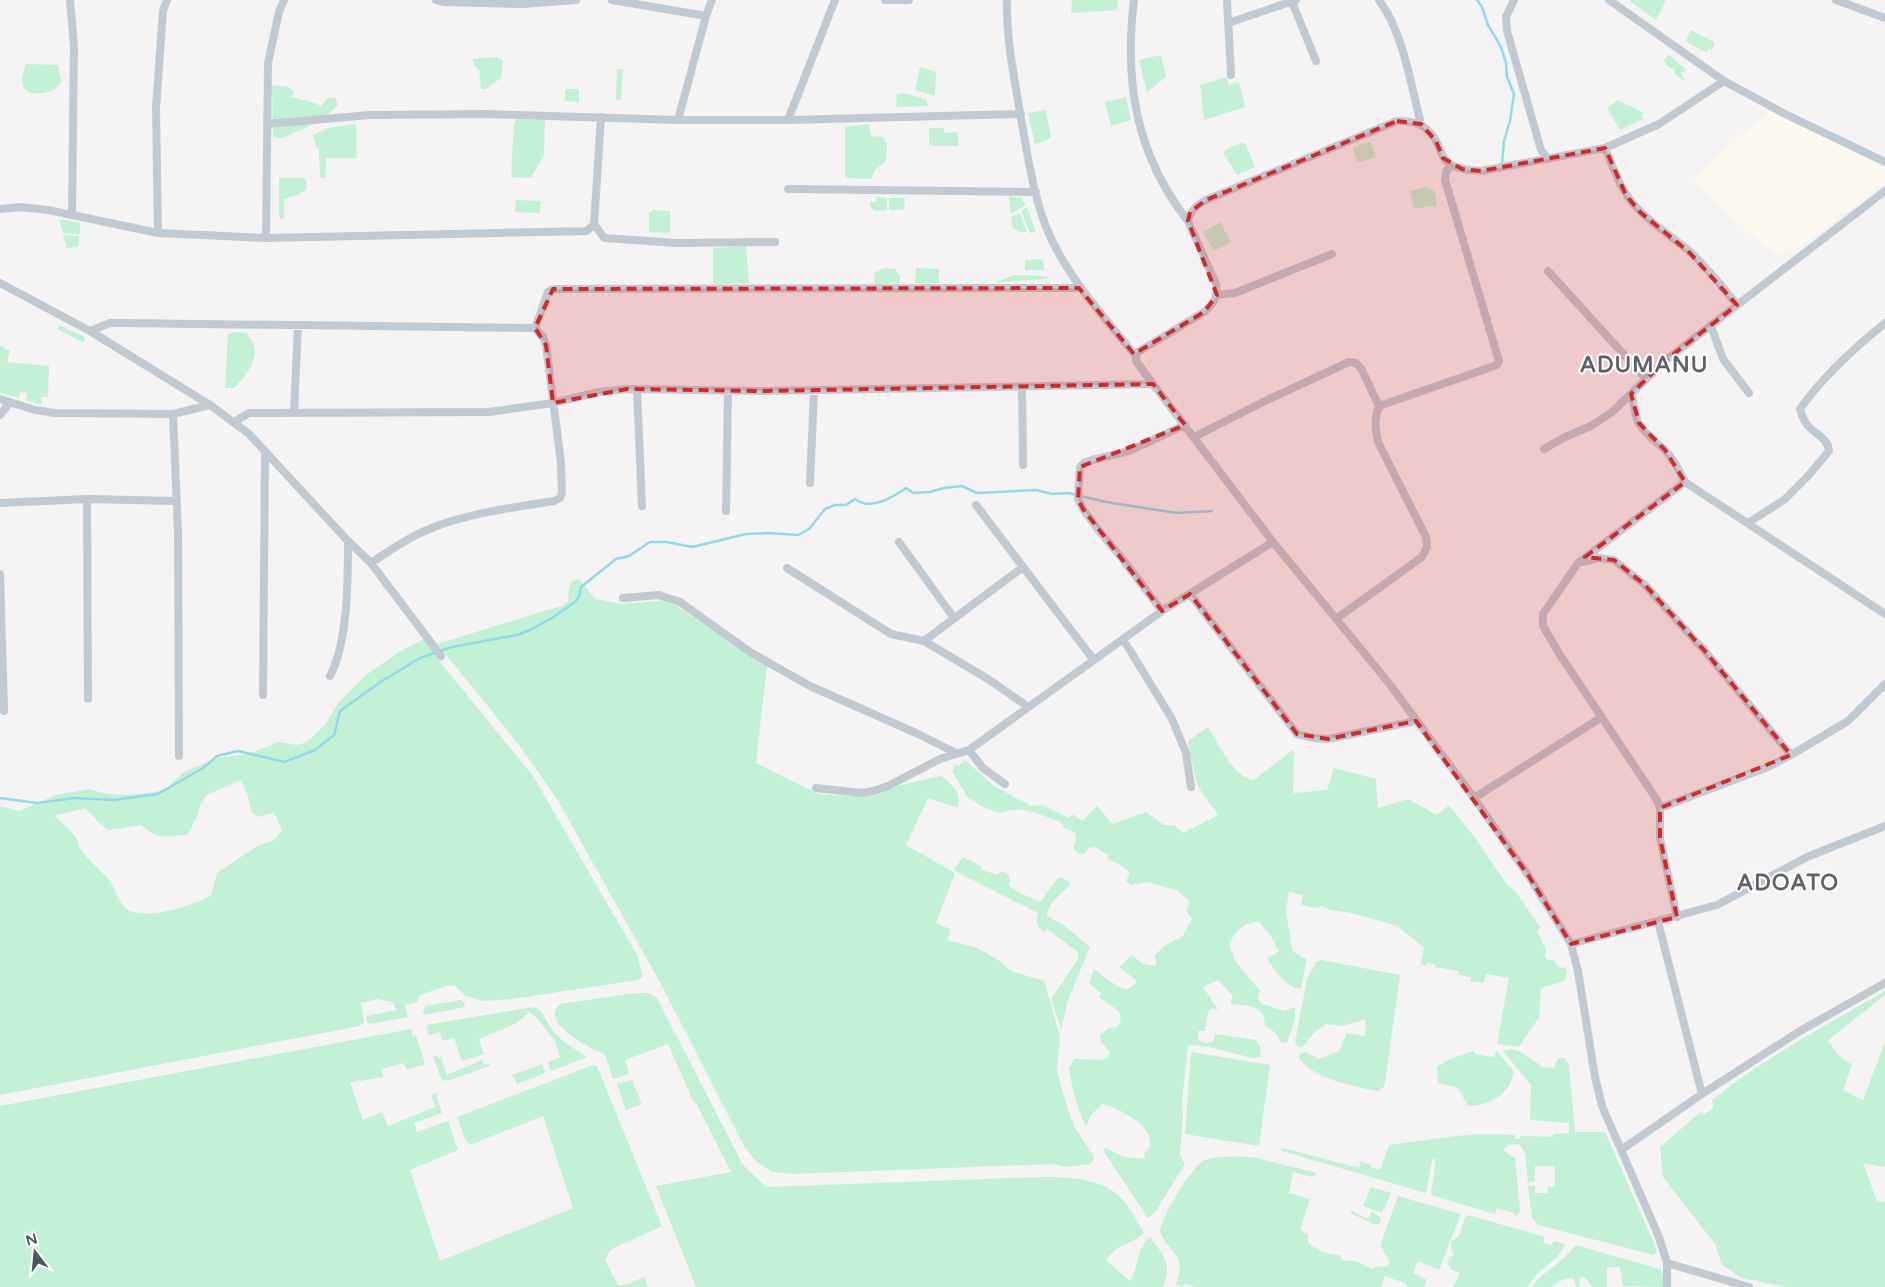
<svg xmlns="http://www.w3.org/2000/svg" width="1885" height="1287" font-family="'Varela Round',sans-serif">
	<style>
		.commercial { fill: #fdf9ef }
		.green { fill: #c3f1d5; fill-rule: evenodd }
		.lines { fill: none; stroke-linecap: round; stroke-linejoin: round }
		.stream { stroke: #90daee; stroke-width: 2.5 }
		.street { stroke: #c1cad2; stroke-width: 8 }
		.marked { fill: #d62828; fill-opacity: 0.2; stroke: #d62828; stroke-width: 4; stroke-dasharray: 10 6; stroke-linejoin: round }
		.labels { text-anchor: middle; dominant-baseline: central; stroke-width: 4; stroke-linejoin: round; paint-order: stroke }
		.district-label { font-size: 22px; font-weight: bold; letter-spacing: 1px; fill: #5f6368; stroke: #fff }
	</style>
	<rect width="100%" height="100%" fill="#f5f3f3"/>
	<!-- commercial -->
	<path class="commercial" d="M1771,111L1885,168V183L1791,253L1786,250L1778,257L1737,222L1694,179L1730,145Z"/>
	<!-- green -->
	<path class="green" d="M1072,0H1118L1117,10L1071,13Z
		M1631,0H1666L1656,20L1631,2Z
		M1691,30L1715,43L1712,50L1709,48L1706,52L1685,41Z
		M1161,55L1166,77L1147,92L1139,60Z
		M1669,55L1687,70L1681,73L1685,82L1675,74L1674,69L1670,68L1663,61Z
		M496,57L503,61L501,78L486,89H481L479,70L474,65L473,59Z
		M26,64L58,65L61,81C60,83 59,86 57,87C50,94 29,97 24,88C20,81 24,71 26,64Z
		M920,67L936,72L935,96L915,90Z
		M617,69H623L621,100L616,99Z
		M1227,77L1229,85L1239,82L1245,107L1204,120L1200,85Z
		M272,85L289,87L294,93L291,97L312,102L321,106L327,99L335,97L338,105L322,120L283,138H276L273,135Z
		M565,89H579V102L565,101Z
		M902,93L926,99L928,106L896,107L897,95Z
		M1126,97L1131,120L1111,126L1105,102Z
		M1617,100C1626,105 1635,107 1644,113L1641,115L1643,119L1620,130L1607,108Z
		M1046,110L1051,137L1046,141L1035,144L1028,113Z
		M517,119L545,120L544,155L531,178L511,177L514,123Z
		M356,124L357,158H326L325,178L320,177L319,149L316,146L313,135L328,128Z
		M869,124L871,136L883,137L887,144L886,161L875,170L871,179L845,178V127Z
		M929,128H944V133L958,132V146H933L929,143Z
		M1243,142L1246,145L1255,167L1237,175L1224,154L1225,150Z
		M1371,142L1376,157L1357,163L1353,147Z
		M279,178H304C314,193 295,195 284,199V218L282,219H280L279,214Z
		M1426,187L1431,190H1434L1437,204L1435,208L1433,206L1414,209L1410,191Z
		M1009,196L1021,198L1026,205L1011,214Z
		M877,197L887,198V210L876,211L871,208L870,202H876Z
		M889,198H905L904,209L901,210H889Z
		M516,200L541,201L540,213L515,212Z
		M1027,207L1036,232L1030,233L1021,211Z
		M653,210L670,211V233L649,232V213Z
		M1020,213L1027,232H1020L1013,228L1011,217Z
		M59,219L80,223V234L63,233Z
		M1220,222L1231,242L1214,251L1203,232Z
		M63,235L79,236V246L67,248Z
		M746,246L749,283L713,284V248Z
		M1042,259L1045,270H1025V260Z
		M885,268L895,269L900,276L899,283L875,284L874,275L877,271Z
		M916,268L939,269V283H915Z
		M1014,275L1046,276L1047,279L996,282Z
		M59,325L83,336L85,339L84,343L57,329Z
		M235,332L246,333C265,351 249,373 234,388H225L228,334Z
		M0,346L10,351L7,362L49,366L48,397H42L41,405L26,400L27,393L20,392L19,398L0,393Z
		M579,579L595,599L622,604L667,600L767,665L756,763L818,794L854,796L941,776C952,784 962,793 958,808L928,798L906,845L955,873L936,923L950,929L948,940L977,948L997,959L1011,971L1044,981L1060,1036L1057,1070L1066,1104L1075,1128L1093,1155L1094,1159L1090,1164L1067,1167L1052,1164L792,1174L772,1172L757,1162L745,1148L662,986L561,806C525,748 480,697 437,644L564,605L568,601L569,587L572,581Z
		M424,639L440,662L533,776L637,955L643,976L638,980L512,999L483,1001L466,996L454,985L446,986L420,995L417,1002L405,1005L408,1017L369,1024L366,1019L367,1016L396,1010L393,1002L377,999L361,1003L364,1022L360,1026L0,1095V806L19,811L56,795L89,789L107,794L126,795L155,792L168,787L184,772L220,757L235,756L254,752L278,742L297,745L307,742L325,725L338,703L366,675L399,652ZM241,780L248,796L252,813L260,817L274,812L282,830L274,840L257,846L217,873L211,895C195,906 144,921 127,909C118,903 115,888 109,880C100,869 87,860 80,848C78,845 78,841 76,838C71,830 61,822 54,816L85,808L101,825L109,830L141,825C157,840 167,837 188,834L197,816L201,804L207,795Z
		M1208,727C1219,744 1234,779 1254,780L1294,749L1293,793L1327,790L1334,768L1376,779L1378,808L1408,799L1437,815L1449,805L1476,839L1507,885L1515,891L1541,928L1537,931L1546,950L1545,957L1548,960H1554L1559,968L1564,967L1567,971L1566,980L1541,988L1539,1017L1519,1047L1497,1044L1509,978L1486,974L1484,983L1470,981L1471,977L1458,975V971L1435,967V964L1427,963L1426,966L1421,964L1424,947L1397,926L1377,920L1351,913L1331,910L1322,906L1315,908L1301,905L1303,895L1289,892L1286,910L1292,950L1301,957L1307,958L1301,989C1284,986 1276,972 1267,958L1279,952L1271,936L1259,922C1243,922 1235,931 1229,945L1236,962L1260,991L1258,999L1262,1004L1285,1011L1291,1008H1295V1019L1287,1043L1281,1042L1276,1033L1265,1026C1265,1004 1247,1006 1230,1004L1233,996L1218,980L1203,987L1218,1010L1211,1008L1208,1012L1205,1031H1198V1040L1205,1043L1213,1042L1215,1034L1256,1040L1261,1049L1260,1057L1252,1058L1210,1047L1188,1045L1182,1101L1183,1116L1180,1155L1185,1164L1156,1211L1149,1218L1147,1217L1103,1150L1106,1148L1124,1157L1145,1159L1144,1153L1150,1147C1151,1140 1149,1134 1144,1128C1138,1119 1112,1105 1102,1104L1091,1115L1086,1127C1077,1107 1072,1090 1069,1068L1075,1059L1101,1060L1108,1058L1110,1053L1101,1041L1100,1035L1109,1028L1117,1027L1121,1020L1119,1011L1099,997L1101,993L1089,983L1094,969C1101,974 1117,988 1126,989C1130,989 1133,985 1136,983V980L1119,967L1132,955L1143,964L1154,966L1156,965L1155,955L1164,946L1183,936L1192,919L1186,910L1190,901L1176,890L1147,882L1131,885L1126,881L1130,873L1124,867L1108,859V855L1095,847L1089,848L1083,855L1075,851L1073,847L1076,841L1075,833L1064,828L1062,823C1042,815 1021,804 1000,813L983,807L968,798L952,771L955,764L959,766L965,760L994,786L1031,806L1042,805L1069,818L1072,814L1083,821L1097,805L1112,824L1146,812L1164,825H1174L1183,833L1218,815L1199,788L1195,777L1188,741Z
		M963,857L981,866L982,870L998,875L1000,871L1006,873L1010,877L1009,886L1018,892L1040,902L1058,878L1061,877L1070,883V885C1061,894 1048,903 1047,916L1065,926L1090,947L1068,1000L1061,1029L1051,999L1078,959V952L1047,929L1044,932C1038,926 1034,921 1038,913L957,872L954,870Z
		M1321,960L1400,975L1386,1076L1384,1087L1378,1091C1355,1087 1311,1078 1299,1058L1300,1054L1305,1052L1319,1059L1339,1051L1347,1033L1365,1036L1366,1019L1343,1026L1326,1024L1316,1031L1302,1047H1299L1295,1042L1307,979L1316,962Z
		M1885,991V995L1828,1040L1838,1055L1852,1065L1843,1090L1863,1100L1885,1042V1167L1863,1163L1877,1201L1885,1202V1287H1786L1742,1278L1722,1265L1715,1244L1663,1177L1660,1147L1701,1112L1704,1115L1714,1107L1712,1100C1766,1057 1826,1025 1885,991Z
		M635,993H648L657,998L743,1165L766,1187L1039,1177C1064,1177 1097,1177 1118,1195C1129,1204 1136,1220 1144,1233C1131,1246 1119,1241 1106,1260L1130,1281C1139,1267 1136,1248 1150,1237C1163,1254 1173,1265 1163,1287H696L656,1186L731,1172L696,1103H694L668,1044L625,1060L629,1074L613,1079C611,1074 607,1057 603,1053C603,1053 596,1050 595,1050C583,1044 540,1021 560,1004Z
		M461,1000L464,1003L465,1007L424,1015L423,1011L426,1006Z
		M534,1007C543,1010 544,1018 549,1025C558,1040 573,1048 587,1057L551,1071L548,1062L560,1057L555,1041L536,1017L529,1012L517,1023L479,1039L484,1054L462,1061L454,1038L443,1041L439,1032L429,1035L426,1025Z
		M411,1029L413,1036L416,1035L425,1064L407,1070L404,1063L381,1069L383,1077L360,1081L359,1080L350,1083L363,1120L382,1112L388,1126L435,1107L431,1095L436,1093L442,1113L414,1123L417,1132L448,1121L458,1150L410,1170L440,1261L573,1208L543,1116L470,1145L466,1141L457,1117L593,1065L597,1066L662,1226L610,1250L605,1260L618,1285H625L644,1277L648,1287H0V1106Z
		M1511,1049L1519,1051L1539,1064L1541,1067L1554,1068L1558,1058H1565L1569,1065L1575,1132H1605L1657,1250L1654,1255L1538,1225L1532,1218L1528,1186H1535V1193H1547L1548,1187H1555V1166H1535V1181L1528,1182L1525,1154L1520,1145C1514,1144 1509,1143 1504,1148V1151L1515,1158L1520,1212L1514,1218V1213L1497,1208L1495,1214L1431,1195L1436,1158L1432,1160L1426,1193L1282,1151L1281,1149L1283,1148L1359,1168L1361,1161L1370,1165V1167L1380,1170L1389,1145L1455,1136L1484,1134L1515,1135V1139H1520L1521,1136L1553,1137V1134L1569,1133V1123L1530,1120L1531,1085L1503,1051Z
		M1473,1051L1475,1054L1494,1057L1496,1051L1514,1071C1510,1095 1491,1105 1468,1106L1458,1088L1438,1083L1437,1067L1450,1059Z
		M1191,1052L1270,1065L1259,1146L1185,1134Z
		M437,1055L438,1058L441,1057L447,1075L482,1060L484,1065L489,1063L490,1066L447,1081L446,1079L442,1081L433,1057Z
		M542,1064L545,1073L517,1084L512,1075Z
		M632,1080L642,1104L626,1110L617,1084Z
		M1252,1157L1317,1173L1312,1177L1293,1172L1289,1193L1310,1199L1300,1230L1308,1234V1243C1318,1249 1327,1256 1339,1255L1344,1261C1355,1259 1362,1263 1371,1269L1375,1267L1387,1266L1390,1262L1380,1246L1398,1196L1461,1214L1439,1270L1418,1261L1413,1273L1427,1280L1424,1287H1406L1407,1284L1385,1276L1381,1287H1194L1185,1283L1183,1287L1176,1285C1187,1252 1171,1257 1160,1232C1161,1218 1192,1165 1205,1160C1219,1155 1238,1157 1252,1157Z
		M1371,1187L1391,1193L1382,1213L1363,1206Z
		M1352,1211L1368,1219L1372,1211L1381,1218L1379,1224L1376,1225L1350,1213Z
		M1468,1215L1545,1237L1543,1243L1551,1245L1554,1241L1566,1244L1558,1256L1536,1275L1527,1287H1453L1460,1273L1452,1270L1448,1264L1449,1258L1454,1255L1451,1249V1242L1459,1236L1465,1218Z
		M1575,1245L1660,1269L1664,1277L1663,1287L1623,1286L1620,1267H1607V1287H1592L1585,1277H1581L1579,1281L1580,1287H1576L1574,1279C1566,1277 1557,1282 1552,1287H1532C1544,1269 1563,1264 1575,1245Z"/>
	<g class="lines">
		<!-- stream -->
		<path class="stream" d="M1477,0L1482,7L1488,25L1501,47L1506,63L1507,77L1514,94L1510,121L1504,141L1502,163
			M0,798L37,803L75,798L114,800L158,794L203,768L217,756L238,751L284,762L315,750L334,735L340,711L382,681L420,658L452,647L517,635L530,630L552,618L575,602L579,597L581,587L616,559L629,556L650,542H667L692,547L746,534L769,533L798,535L809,529L825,509L835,505H846L855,499C870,511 892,498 906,488L913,493L930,492L944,488L962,486L977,493L1036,490L1052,494L1068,493L1106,502L1177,513L1212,511"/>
		<!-- street -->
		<path class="street" d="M70,0L74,46L72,214
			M436,0L443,2L523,4L576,0
			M612,0L706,16
			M885,0H909
			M1007,0C1006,38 1014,76 1020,113C1029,160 1034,210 1058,252C1079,290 1108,322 1136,356
			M1134,0C1124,82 1136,155 1188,221
			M1227,0L1231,75
			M1379,0C1403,32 1411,85 1421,124
			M1514,0L1506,17L1507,31L1541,150L1548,159
			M1609,0L1724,81L1785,114L1885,162
			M1836,0L1885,18
			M1292,2L1316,61
			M1228,23L1296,0
			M678,120L706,16L712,0
			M788,120L835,0
			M267,124L370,115L485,114L678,120H788L1021,114
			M1605,148C1612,164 1618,183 1628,197C1644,219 1667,233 1688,250C1706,266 1722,286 1737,305
			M788,189L1036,192
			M0,209L20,207L48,210L158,233L266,238L587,231L594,224L601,117
			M594,224L604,238L677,243L775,242
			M158,233L156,108L163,11L167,0
			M266,238L268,63L279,12L284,0
			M1548,271L1646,379
			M0,283L90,331L210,405L248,433L348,541L371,563L441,656
			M1217,295L1235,293L1332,254
			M1711,326L1723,359L1749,393
			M90,331L110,323H119L535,328L548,292L553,289L1079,288
			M1022,387L1023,465
			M637,389L642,506
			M1631,394C1635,403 1634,415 1639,424C1645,434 1655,441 1664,449C1673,458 1679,470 1685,482L1885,614
			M0,399L35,410L55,413L173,414L210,405
			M294,413L298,325
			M173,414L178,533L179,756
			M0,415L10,402
			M234,422L249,413L489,412L553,403L599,392L627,389L763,391L1153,384
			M1194,437L1269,399L1349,362L1356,363L1362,370L1379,406
			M1544,449L1565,437L1591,426L1612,412L1666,360L1885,191
			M810,483L814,390
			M87,499L88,699
			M0,503L87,499L176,501
			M976,505L1093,659
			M726,511L728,391
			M1748,523L1784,500L1807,477L1829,451C1828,439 1817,435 1809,427C1804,422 1802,416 1800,409C1823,376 1854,348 1885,323
			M899,542L954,618
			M1582,562L1598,558L1614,560L1645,585L1704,650L1791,755
			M371,563C389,551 407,538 427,530C467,513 511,508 554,501L560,498L562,493L561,463L546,345L543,337L535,328
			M787,568L891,634L924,641L988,679L1027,706
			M0,574L4,711
			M1190,594L1297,734L1314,738L1328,739L1416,721
			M623,598L659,595L680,602L750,652L810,686L916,733L956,753
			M1162,611L1121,557L1099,531L1083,509L1078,499L1080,467L1084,463L1092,460L1129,451L1185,425
			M1336,619L1422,557L1427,547L1426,537L1378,442C1375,428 1374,419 1379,406L1497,365L1499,361L1445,180L1446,172L1451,165
			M1123,639L1172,719L1186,753L1191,787
			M924,641L1023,567
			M330,676C348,642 348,580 348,541
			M263,695L265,453
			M969,750L983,768L1005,784
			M816,788L862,793L873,791L888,786L940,759L969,750L1162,611L1273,542
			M1474,798L1602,717
			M1660,808L1768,767L1791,755L1848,721L1885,684
			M1677,917L1660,838V808L1657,800L1560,655L1543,626V614L1578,563L1685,482
			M1658,922L1702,1094
			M1571,944L1717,905L1807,857L1885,826
			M1621,1150L1702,1094L1800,1031L1885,983
			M1667,1263L1749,1287
			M1667,1287V1263L1659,1237L1602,1106L1595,1077L1578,971L1571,944L1528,875L1474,798L1388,682L1273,542L1153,384L1136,361V356L1138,352L1204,312C1214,303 1218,298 1216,284L1188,221C1191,210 1196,206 1206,200L1397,121C1416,120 1430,126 1438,145C1441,152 1443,160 1450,164C1459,170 1471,170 1481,171L1605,148L1659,124L1724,81"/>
	</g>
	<!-- marked area -->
	<path class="marked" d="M1397,121L1421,124L1436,141L1443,158L1462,169L1481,171L1605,148L1626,195L1640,212L1689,252L1737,305L1666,360L1631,394L1639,423L1665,450L1685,482L1585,557L1614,560L1645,585L1704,650L1791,755L1660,808V838L1677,917L1571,944L1528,875L1416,721L1328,739L1297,734L1190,594L1162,611L1083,509L1078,499L1080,467L1185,425L1153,384L763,391L627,389L553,403L546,345L535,328L553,289L1079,288L1134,354L1204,312L1217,295L1188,221L1190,212L1206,200Z"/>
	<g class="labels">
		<!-- district labels -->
		<g class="district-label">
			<text x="1644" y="365">ADUMANU</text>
			<text x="1788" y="883">ADOATO</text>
		</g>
	</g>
	<!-- north arrow -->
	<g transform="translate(35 1252) rotate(344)" stroke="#ffffff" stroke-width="4" paint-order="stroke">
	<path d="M0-4L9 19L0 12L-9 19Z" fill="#4a5661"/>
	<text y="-8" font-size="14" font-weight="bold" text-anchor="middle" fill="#4a5661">N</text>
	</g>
</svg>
